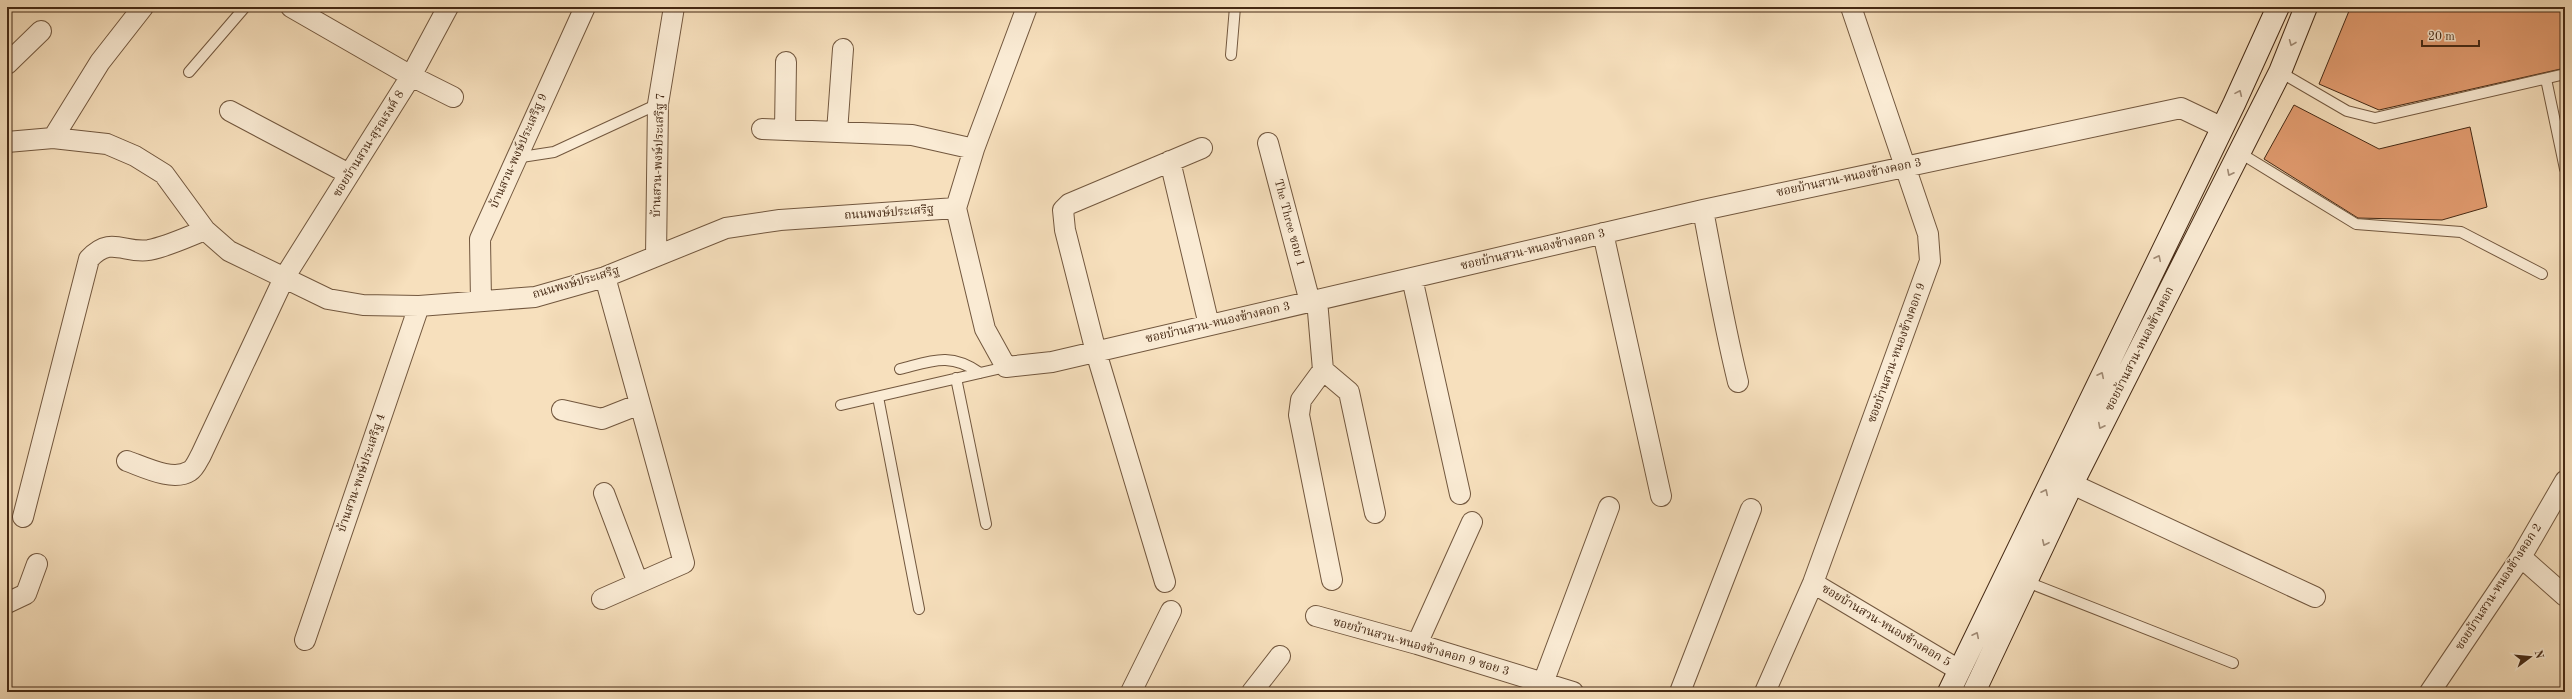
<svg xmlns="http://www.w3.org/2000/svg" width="2572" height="699" font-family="'Old Standard TT','Noto Serif Thai',serif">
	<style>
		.building { fill: #e39c70; stroke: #452914 }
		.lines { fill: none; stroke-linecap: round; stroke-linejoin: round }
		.lane-casing { stroke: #72573e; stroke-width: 12 }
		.street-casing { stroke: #72573e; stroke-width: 22 }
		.secondary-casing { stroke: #452914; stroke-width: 24 }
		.lane { stroke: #faebd4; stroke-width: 10 }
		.street { stroke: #faebd4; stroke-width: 20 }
		.secondary { stroke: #faebd4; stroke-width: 22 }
		.oneway { stroke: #a08a74 }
		.labels { text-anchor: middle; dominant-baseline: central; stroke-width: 3; stroke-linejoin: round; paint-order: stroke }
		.street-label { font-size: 12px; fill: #452914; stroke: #faebd4 }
	</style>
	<rect width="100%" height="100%" fill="#f7e0bd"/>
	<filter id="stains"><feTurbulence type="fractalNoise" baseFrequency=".005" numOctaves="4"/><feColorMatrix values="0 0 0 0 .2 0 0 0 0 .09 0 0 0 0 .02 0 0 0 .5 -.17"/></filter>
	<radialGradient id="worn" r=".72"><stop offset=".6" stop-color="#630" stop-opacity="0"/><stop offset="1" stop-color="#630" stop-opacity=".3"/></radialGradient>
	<!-- building -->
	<path class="building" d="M2365,7H2565V68L2379,110L2319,84L2349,11Z
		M2294,105L2379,149L2470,127L2487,207L2442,220L2358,218L2264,159Z"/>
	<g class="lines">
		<!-- lane casing -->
		<g class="lane-casing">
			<path id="lane" d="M1231,55L1235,7
				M189,72L245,7
				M2280,72L2347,111L2375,118L2565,74
				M2546,79L2565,169
				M2240,153L2356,224L2461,232L2542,274
				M515,158L554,152L658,104
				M900,369C932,361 950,352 980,373
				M956,378L986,524
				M878,397L919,609
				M841,405L1006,367
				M2027,582L2233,663"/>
		</g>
		<!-- street casing -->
		<g class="street-casing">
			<path id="street" d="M291,7L411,76L453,97
				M7,64L41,31
				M230,111L349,174
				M762,129L912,135L974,149
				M785,130L786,62
				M837,132L843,49
				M53,138L100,62L143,7
				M7,142L53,138L107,144L135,156L164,174L205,230L229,251L328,299L363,305L419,306L535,297L605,277L726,228L780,220L956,208
				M1268,143L1310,302
				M1170,161L1209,325
				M956,208L985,329L1006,367L1052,362L1703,210L2181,108L2221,127
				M956,208L974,149L1027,7
				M1703,210C1714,268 1724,325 1738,382
				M1603,233L1661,496
				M656,256L658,104L674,7
				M1412,278L1460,494
				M1317,300L1323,370L1301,400L1299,415L1332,580
				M481,301L480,239L585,7
				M1323,370L1349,392L1375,513
				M562,410L602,419L640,404
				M127,461C144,467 173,482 190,471C195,468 198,460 201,455L284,278L411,76L448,7
				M2072,484L2315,597
				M604,493L638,583
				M23,517L89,259C111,235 124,254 149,250C169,246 187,237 205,230
				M2521,557L2565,596
				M1165,582L1096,352L1065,230L1063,210L1069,204L1202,148
				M1813,583L1959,670
				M602,599L684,563L605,277
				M7,603L26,594L37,564
				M1316,616L1417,644L1573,692
				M305,640L419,306
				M1417,644L1472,522
				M1543,683L1609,507
				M1131,692L1171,611
				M1252,692L1280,656
				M1680,692L1751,509
				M1765,692L1813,583L1930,261L1928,234L1851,7
				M2430,692L2521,557L2565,481"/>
		</g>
		<!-- secondary casing -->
		<g class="secondary-casing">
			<path id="secondary" d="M1949,692L2234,104L2278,7
				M1974,692L2072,484L2280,72L2306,7"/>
		</g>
		<!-- lane -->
		<use href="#lane" class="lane"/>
		<!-- street -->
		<use href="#street" class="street"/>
		<!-- secondary -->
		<use href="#secondary" class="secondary"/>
	</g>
	<!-- one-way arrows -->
	<defs><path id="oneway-chevron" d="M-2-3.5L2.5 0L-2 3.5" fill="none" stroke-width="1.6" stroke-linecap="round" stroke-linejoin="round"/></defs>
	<g class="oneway">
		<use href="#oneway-chevron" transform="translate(2292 43) rotate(112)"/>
		<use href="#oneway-chevron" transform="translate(2239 93) rotate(-66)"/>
		<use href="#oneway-chevron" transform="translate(2230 173) rotate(117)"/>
		<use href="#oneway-chevron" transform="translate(2158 258) rotate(-64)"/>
		<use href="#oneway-chevron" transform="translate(2101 375) rotate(-64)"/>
		<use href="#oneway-chevron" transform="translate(2101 426) rotate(117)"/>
		<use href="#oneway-chevron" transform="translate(2045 492) rotate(-64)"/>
		<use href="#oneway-chevron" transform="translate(2045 543) rotate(115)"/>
		<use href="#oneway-chevron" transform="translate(1976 635) rotate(-64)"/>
	</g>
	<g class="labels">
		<!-- street labels -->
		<g class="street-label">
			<text transform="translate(369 144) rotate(-58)">ซอยบ้านสวน-สุรณรงค์ 8</text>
			<text transform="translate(519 151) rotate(-66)">บ้านสวน-พงษ์ประเสริฐ 9</text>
			<text transform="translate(659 155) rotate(-88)">บ้านสวน-พงษ์ประเสริฐ 7</text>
			<text transform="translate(1849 178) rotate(-12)">ซอยบ้านสวน-หนองข้างคอก 3</text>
			<text transform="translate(889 213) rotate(-4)">ถนนพงษ์ประเสริฐ</text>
			<text transform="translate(1289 223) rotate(75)">The Three ซอย 1</text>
			<text transform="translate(1533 250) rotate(-13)">ซอยบ้านสวน-หนองข้างคอก 3</text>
			<text transform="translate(576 283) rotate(-16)">ถนนพงษ์ประเสริฐ</text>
			<text transform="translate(1218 323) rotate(-13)">ซอยบ้านสวน-หนองข้างคอก 3</text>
			<text transform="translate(2140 349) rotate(-63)">ซอยบ้านสวน-หนองข้างคอก</text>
			<text transform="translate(1897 353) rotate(-70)">ซอยบ้านสวน-หนองข้างคอก 9</text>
			<text transform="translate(362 473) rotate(-71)">บ้านสวน-พงษ์ประเสริฐ 4</text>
			<text transform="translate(2499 587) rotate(-57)">ซอยบ้านสวน-หนองข้างคอก 2</text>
			<text transform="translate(1886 626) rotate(31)">ซอยบ้านสวน-หนองข้างคอก 5</text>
			<text transform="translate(1421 647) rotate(16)">ซอยบ้านสวน-หนองข้างคอก 9 ซอย 3</text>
		</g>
	</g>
	<!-- margin -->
	<rect width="2572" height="699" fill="none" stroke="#f7e0bd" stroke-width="24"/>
	<rect x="8" y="8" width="2556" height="683" fill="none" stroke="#452914" stroke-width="2"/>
	<rect x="12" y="12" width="2548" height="675" fill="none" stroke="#452914"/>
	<!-- north arrow -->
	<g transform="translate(2530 657) rotate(74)" stroke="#faebd4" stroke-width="3" paint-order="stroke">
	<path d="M0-3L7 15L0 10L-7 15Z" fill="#452914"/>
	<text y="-6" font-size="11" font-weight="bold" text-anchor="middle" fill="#452914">N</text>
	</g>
	<!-- scale -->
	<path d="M2422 40v6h57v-6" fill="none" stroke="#452914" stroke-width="2"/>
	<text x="2428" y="40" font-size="12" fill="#452914" stroke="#faebd4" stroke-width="3" paint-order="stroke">20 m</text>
	<rect width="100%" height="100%" filter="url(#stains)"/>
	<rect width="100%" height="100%" fill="url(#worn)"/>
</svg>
